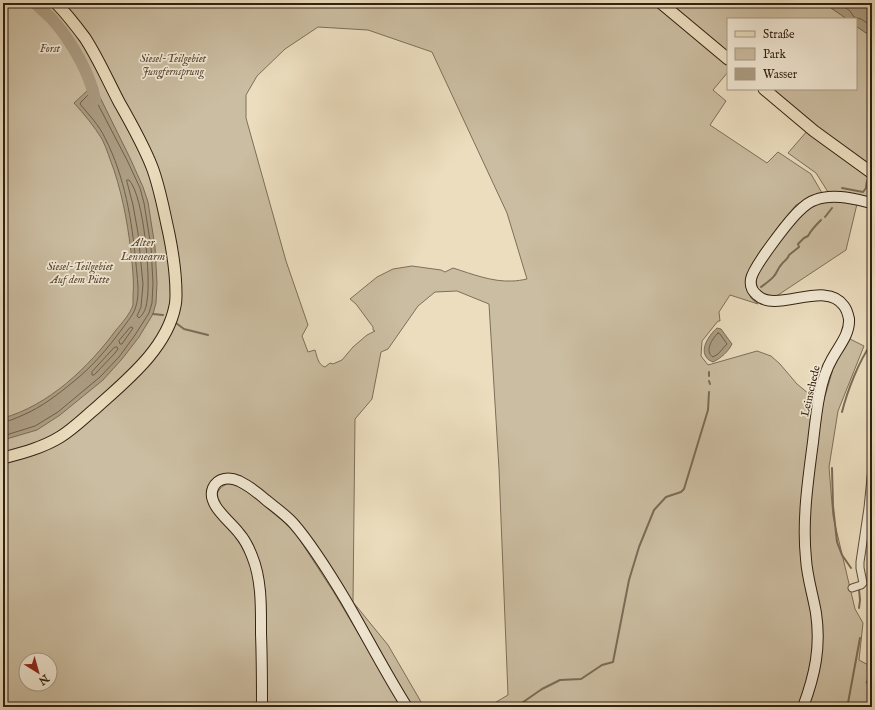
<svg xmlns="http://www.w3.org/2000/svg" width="875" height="710" font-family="'IM FELL English',serif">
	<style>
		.green { fill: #cbbda1; stroke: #7e6f59; fill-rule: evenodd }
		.water { fill: #ac9d83; stroke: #7b6b55 }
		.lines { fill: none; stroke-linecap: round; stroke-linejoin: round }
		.shore { stroke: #6e5f4a; stroke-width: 1 }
		.stream { stroke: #7b6b55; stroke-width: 2 }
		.river { stroke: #ac9d83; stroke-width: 12 }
		.street-casing { stroke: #60503c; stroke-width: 9 }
		.secondary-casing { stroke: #312111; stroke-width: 12 }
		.primary-casing { stroke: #312111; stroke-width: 13 }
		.street { stroke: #f2e9d5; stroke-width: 7 }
		.secondary { stroke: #f2e9d5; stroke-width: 10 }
		.primary { stroke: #ebddbe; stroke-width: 11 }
		.labels { text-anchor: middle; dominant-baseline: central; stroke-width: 3.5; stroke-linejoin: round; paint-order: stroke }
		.park-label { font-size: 11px; font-style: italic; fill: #584835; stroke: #f2e9d5 }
		.street-label { font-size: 11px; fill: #312111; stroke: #f2e9d5 }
		.water-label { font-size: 12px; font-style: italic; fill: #5c4c39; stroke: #f2e9d5 }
	</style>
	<rect width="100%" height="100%" fill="#ebddbe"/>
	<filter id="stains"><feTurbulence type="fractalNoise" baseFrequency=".005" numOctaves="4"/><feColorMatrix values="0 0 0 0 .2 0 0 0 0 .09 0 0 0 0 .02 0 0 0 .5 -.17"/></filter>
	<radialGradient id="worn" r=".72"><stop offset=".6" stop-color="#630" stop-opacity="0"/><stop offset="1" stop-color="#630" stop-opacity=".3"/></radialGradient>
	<!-- green -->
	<path class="green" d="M3,3H653L728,64V72L713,90L726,101L710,125L767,163L778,152L811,174L822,193L810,198L796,205L778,227L758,257L748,282L751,298L758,304L730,295L719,312L720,321H718L702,341L701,356L708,365L757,351L771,356L780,364L797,384L815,399L807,504L823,403L833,369L848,338L864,346L838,411L829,467L833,516L855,609L863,623L859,660L872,667V669L866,683L872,685V707H861L854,704V707H499L491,705L508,695L499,469L489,304L457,291L435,292L418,306L388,349L381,352L372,399L355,419L353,602L388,645L424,707H412L353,602L296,521L233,476L209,488L245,547L252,568L256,585L259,707H3ZM318,27L368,30L432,52L507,213L527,279C522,280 517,281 512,281C492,282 472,274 453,268L445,272L441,270L412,266L393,269L377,277L350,299L356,304L373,327V330L375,331L367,335L353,347L342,360L333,364L330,363L325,367C318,365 317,356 315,350L308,352L302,336L308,325L286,261L246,118V95L257,76L285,49ZM26,660H50V684H26Z
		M664,3H824L847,19H728V56Z
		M856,26L872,37V167L817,129L768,89H856Z
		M808,130L861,172L872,179V199L855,195L828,192L816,173L788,153Z
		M825,201H838L857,204L846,250L778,295L767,300L759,296L756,281L763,261L783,236L809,208Z
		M229,483L235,484L258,498L292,528L333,591L402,707H267C267,683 266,658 266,634C266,609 267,582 258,558C253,544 244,531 234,520C229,513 219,507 217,499C216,490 222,486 229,483Z"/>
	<!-- water -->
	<path class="water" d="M824,3H872V37L856,26V19H847Z
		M93,83L130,158L143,187L148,202L155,247L157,283L156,303L153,314L139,337L122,359L103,380L60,415L37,430L3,440V418C48,406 89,367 116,330C122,323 130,314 133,305C133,302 133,299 133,296C134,284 133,274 132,262C129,231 124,201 114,170C110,160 107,149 102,139C94,126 84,114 74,103L88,90L90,85Z
		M717,328L721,329L732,344C728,352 721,358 713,362C711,361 708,360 707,358C699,349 710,334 717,328Z"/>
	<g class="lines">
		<!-- shore -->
		<path class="shore" d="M839,3L850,11L854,17L861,19L872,26
			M127,180H129C144,196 151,279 147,301C146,308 144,314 139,318L137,316L141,307L143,284L138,233L133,205L127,182Z
			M131,327L133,328L122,344H120L119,341Z
			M718,333L720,334L727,344L718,354L713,357C704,351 712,339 718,333Z
			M115,347H117L118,349L115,353L96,373L94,375H92V372Z
			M3,422C10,421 16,418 23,415C42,407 57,395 73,382C92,367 108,348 122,329C127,322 134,314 136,306C140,294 137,276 136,264C132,221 125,177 105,138C99,125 89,115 80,104L81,102L90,93H92L127,160L140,188L144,203L151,247L153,283L152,303L149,313L135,335L119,357L100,377L58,412L35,426L3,436"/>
		<!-- stream -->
		<path class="stream" d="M842,188L863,192L866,188L867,181
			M825,217L832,208
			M761,287C765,284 771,280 774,276C777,273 778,268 781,265C784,260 788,260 789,255L799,247L798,244L804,238L808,236C811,230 816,225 821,220
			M153,314L163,315
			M176,323L184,329L208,335
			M709,372V376
			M709,381L710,384
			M842,412C847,392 859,360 872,343
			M832,468L833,506L837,542L842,555L851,568
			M859,589L860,600L859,608
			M516,707L542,689L560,680L581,679L602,665L613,662L629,580L639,547L654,510L666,497L681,492L684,489L708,410L709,392
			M847,707L848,703L860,638"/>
		<!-- river -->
		<path class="river" d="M35,3C40,8 46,13 51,18C66,34 84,63 91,85C93,90 94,95 95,100"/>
		<!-- street casing -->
		<g class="street-casing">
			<path id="street" d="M852,588L861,585L863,583L860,568V562L868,508L872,468"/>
		</g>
		<!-- secondary casing -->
		<g class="secondary-casing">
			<path id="secondary" d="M262,707C262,683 262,659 261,634C261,609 262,580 252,556C249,548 245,540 239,533C230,521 206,504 213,488C218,477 230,477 239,481C249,486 258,493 266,500C276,508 286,515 294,524C313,546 330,574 345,599C366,635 385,672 407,707
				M803,707C815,675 821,647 816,613C813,595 807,577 806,559C802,520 808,480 813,442C816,416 819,381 832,359C839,346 850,334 849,319C848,314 847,310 844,306C826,279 776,314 757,295C752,291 750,285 751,279C753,267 788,222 798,212C803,207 808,202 815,200C833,193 854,199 872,203"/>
		</g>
		<!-- primary casing -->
		<g class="primary-casing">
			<path id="primary" d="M661,3L728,59
				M764,89L814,131L872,173
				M3,458C22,453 42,448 60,437C73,429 85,417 97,407C127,380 167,348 175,306C176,302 176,298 176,294C176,273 173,254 169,234C164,212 160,188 152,167C143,144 131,123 119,102C108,81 98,58 85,38C76,26 67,14 56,3"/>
		</g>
		<!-- street -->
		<use href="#street" class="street"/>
		<!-- secondary -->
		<use href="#secondary" class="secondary"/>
		<!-- primary -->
		<use href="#primary" class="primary"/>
	</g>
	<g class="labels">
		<!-- park labels -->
		<g class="park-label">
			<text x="50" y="49">Forst</text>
			<text x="173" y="59">Siesel-Teilgebiet<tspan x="173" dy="13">Jungfernsprung</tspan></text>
			<text x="80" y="267">Siesel-Teilgebiet<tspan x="80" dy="13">Auf dem Pütte</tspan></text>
		</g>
		<!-- street labels -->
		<g class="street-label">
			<text transform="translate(811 391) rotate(-77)">Leinschede</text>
		</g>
		<!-- water labels -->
		<g class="water-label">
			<text x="143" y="242">Alter<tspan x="143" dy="14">Lennearm</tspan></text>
		</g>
	</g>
	<!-- margin -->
	<rect width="875" height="710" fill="none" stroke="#ebddbe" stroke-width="16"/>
	<rect x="4" y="4" width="867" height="702" fill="none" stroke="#312111" stroke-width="2"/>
	<rect x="8" y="8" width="859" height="694" fill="none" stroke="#312111"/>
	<!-- legend -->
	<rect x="727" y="18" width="130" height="72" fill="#f2e9d5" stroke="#a59987"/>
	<rect x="735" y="31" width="20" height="6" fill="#ebddbe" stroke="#a59987"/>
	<text x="763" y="38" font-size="12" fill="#312111">Straße</text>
	<rect x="735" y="48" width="20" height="12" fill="#cbbda1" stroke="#a59987"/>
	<text x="763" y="58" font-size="12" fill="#312111">Park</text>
	<rect x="735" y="68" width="20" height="12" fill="#ac9d83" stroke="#a59987"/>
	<text x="763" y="78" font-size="12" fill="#312111">Wasser</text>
	<!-- north arrow -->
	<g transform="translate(38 672) rotate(143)"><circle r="19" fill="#f2e9d5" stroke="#a59987"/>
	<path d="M0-3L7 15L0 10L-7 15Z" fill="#8f2418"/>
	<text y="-6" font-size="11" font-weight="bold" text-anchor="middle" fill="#312111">N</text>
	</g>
	<rect width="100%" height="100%" filter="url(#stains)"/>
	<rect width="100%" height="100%" fill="url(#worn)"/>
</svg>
